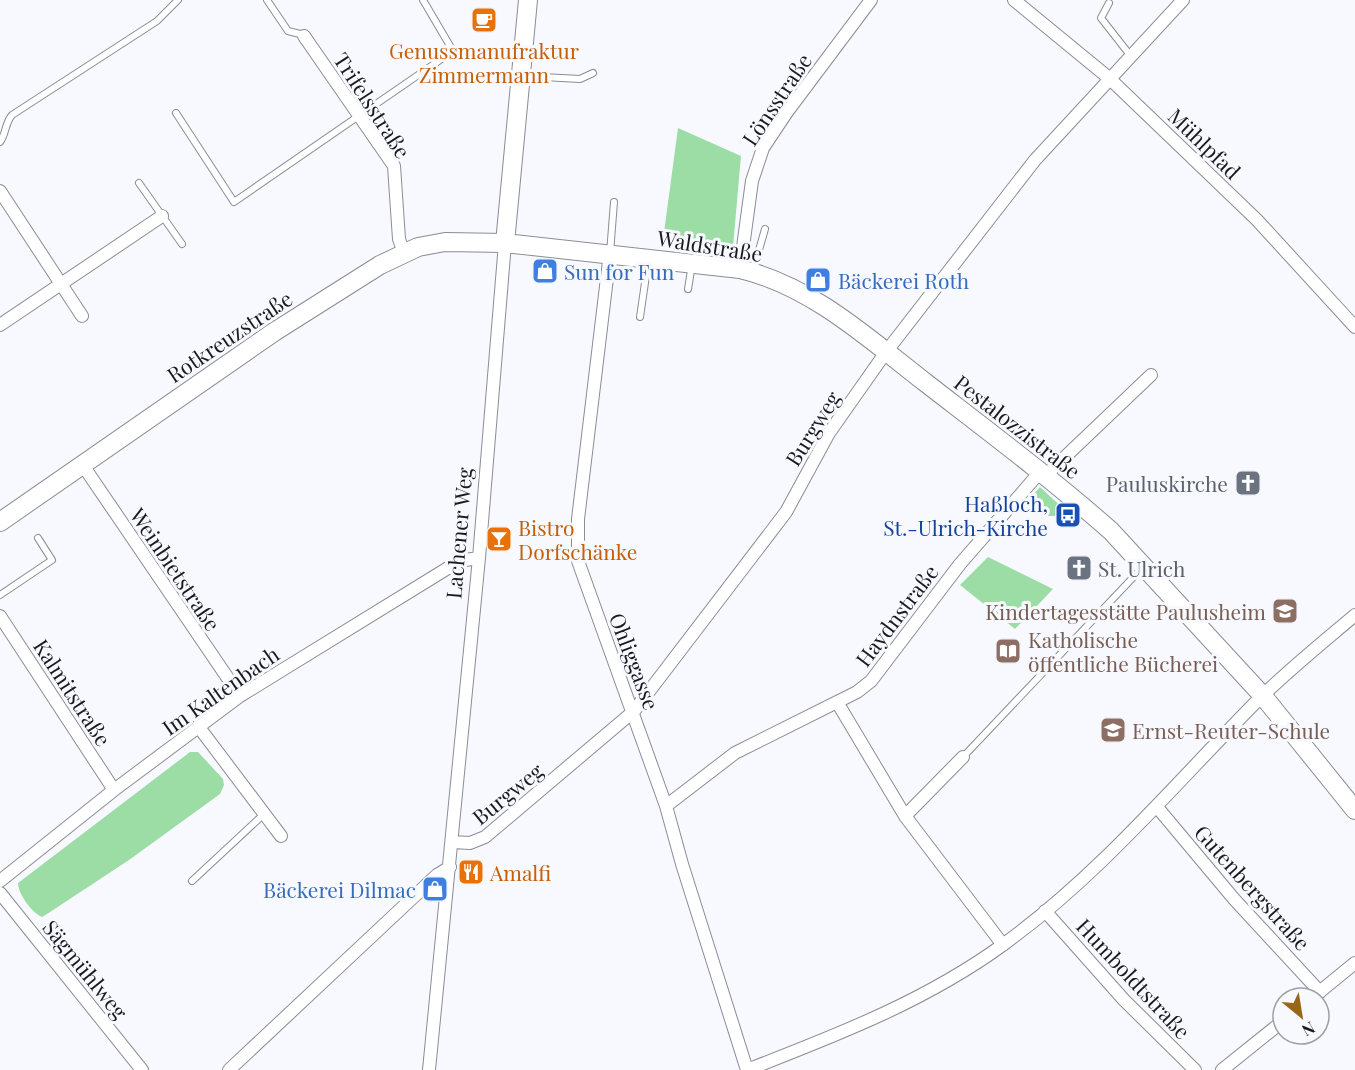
<svg xmlns="http://www.w3.org/2000/svg" width="1355" height="1070" font-family="'Playfair Display',serif">
	<style>
		.green { fill: #9cdda6 }
		.lines { fill: none; stroke-linecap: round; stroke-linejoin: round }
		.lane-casing { stroke: #8a8d93; stroke-width: 8 }
		.street-casing { stroke: #8a8d93; stroke-width: 14 }
		.secondary-casing { stroke: #8a8d93; stroke-width: 20 }
		.lane { stroke: #fff; stroke-width: 6 }
		.street { stroke: #fff; stroke-width: 12 }
		.secondary { stroke: #fff; stroke-width: 18 }
		.labels { text-anchor: middle; dominant-baseline: central; stroke-width: 6; stroke-linejoin: round; paint-order: stroke }
		.food-label { font-size: 21px; fill: #c56008; stroke: #f7f9ff; text-anchor: start }
		.street-label { font-size: 21px; fill: #191a1c; stroke: #f7f9ff }
		.shop-label { font-size: 21px; fill: #366cbe; stroke: #f7f9ff; text-anchor: start }
		.worship-label { font-size: 21px; fill: #5b616d; stroke: #f7f9ff; text-anchor: end }
		.transit-label { font-size: 21px; fill: #164399; stroke: #f7f9ff; text-anchor: end }
		.education-label { font-size: 21px; fill: #785e54; stroke: #f7f9ff; text-anchor: start }
	</style>
	<rect width="100%" height="100%" fill="#f7f9ff"/>
	<!-- green -->
	<path class="green" d="M678,128L741,156L733,247L663,240Z
		M1040,487L1066,511L1063,516H1042L1027,501Z
		M988,557L1053,589L1015,629L960,585Z
		M190,752H198L223,779L224,785L220,794L129,860L47,914L42,917C32,913 18,894 18,883Z"/>
	<g class="lines">
		<!-- lane casing -->
		<g class="lane-casing">
			<path id="lane" d="M267,0L288,31L304,35
				M1109,3L1101,18L1130,55
				M524,76L580,79L593,73
				M176,113L234,202L453,51L423,0
				M0,142C6,134 5,123 12,115L157,21L178,0
				M139,183L182,244
				M610,253L614,202
				M753,271L765,229
				M688,289L692,264
				M640,317L648,262
				M0,595L52,560L38,538
				M963,757L1142,568
				M192,881L264,814"/>
		</g>
		<!-- street casing -->
		<g class="street-casing">
			<path id="street" d="M1014,0L1109,78L1257,220L1355,327
				M304,36L394,166L399,239L404,253
				M0,191L82,316
				M610,253L578,519V561L666,806L682,864L747,1070
				M740,269L752,181L763,148L787,112L871,0
				M0,325L162,216
				M82,464L240,696
				M1045,476L1151,375
				M0,616L114,790
				M837,702L905,816L1003,945
				M198,726L281,836
				M666,806L735,753L857,692L871,681L960,564L1040,472
				M1157,807L1234,899L1320,992
				M905,816L963,757
				M453,842L470,843L485,837L634,711L786,512L829,433L886,352L1035,160L1183,0
				M0,881L114,790L240,696L448,568L465,560L479,558
				M0,893L142,1070
				M1045,911L1124,1000L1195,1070
				M1312,998L1355,963
				M229,1070L437,875L450,867
				M429,1070L479,558L505,243
				M747,1070C837,1035 926,1001 1004,944C1099,875 1174,785 1256,702C1287,671 1322,643 1355,615
				M1222,1070L1283,1021"/>
		</g>
		<!-- secondary casing -->
		<g class="secondary-casing">
			<path id="secondary" d="M505,243L528,0
				M0,522L274,332L380,265L418,247L445,242L505,243L740,269C812,286 869,339 926,383C988,431 1052,479 1111,531L1263,696L1355,810"/>
		</g>
		<!-- lane -->
		<use href="#lane" class="lane"/>
		<!-- street -->
		<use href="#street" class="street"/>
		<!-- secondary -->
		<use href="#secondary" class="secondary"/>
	</g>
	<!-- icons -->
	<defs>
		<g id="cafe-square" transform="scale(1.35)"><rect x="-9" y="-9" width="18" height="18" rx="4" fill="#e8710a" stroke="#f7f9ff"/><path d="M-5.5-4.5H6V0H3Q3 3.5 0 3.5H-2.5Q-5.5 3.5-5.5 0ZM3-3.2v2h1.7v-2ZM-6 4.5H4V6H-6Z" fill="#fff"/></g>
		<g id="shop-square" transform="scale(1.35)"><rect x="-9" y="-9" width="18" height="18" rx="4" fill="#3f7fe0" stroke="#f7f9ff"/><path d="M-5-2.5h2.3a2.7 3.5 0 0 1 5.4 0H5L5.5 6h-11ZM-1.5-2.5h3a1.5 2.3 0 0 0-3 0Z" fill="#fff"/></g>
		<g id="church-square" transform="scale(1.35)"><rect x="-9" y="-9" width="18" height="18" rx="4" fill="#6b7280" stroke="#f7f9ff"/><path d="M-1.2-6h2.4v3.5h3.3v2.4h-3.3V6h-2.4V-.1h-3.3v-2.4h3.3Z" fill="#fff"/></g>
		<g id="bus-square" transform="scale(1.35)"><rect x="-9" y="-9" width="18" height="18" rx="4" fill="#1a4fb4" stroke="#f7f9ff"/><path d="M-5-6H5V4H4V6H2V4H-2V6H-4V4H-5ZM-3.5-4V0h7V-4ZM-3.5 1.2v1.5H-2V1.2ZM2 1.2v1.5H3.5V1.2Z" fill="#fff"/></g>
		<g id="bar-square" transform="scale(1.35)"><rect x="-9" y="-9" width="18" height="18" rx="4" fill="#e8710a" stroke="#f7f9ff"/><path d="M-6-5H6L.8 .8V4.5H3.5V6h-7V4.5H-.8V.8Z" fill="#fff"/></g>
		<g id="school-square" transform="scale(1.35)"><rect x="-9" y="-9" width="18" height="18" rx="4" fill="#8d6e63" stroke="#f7f9ff"/><path d="M0-5L7-2L0 1L-7-2ZM-4 1L0 2.5L4 1V4Q0 6-4 4Z" fill="#fff"/></g>
		<g id="library-square" transform="scale(1.35)"><rect x="-9" y="-9" width="18" height="18" rx="4" fill="#8d6e63" stroke="#f7f9ff"/><path d="M-6-4Q-3-5.5-.7-3.5V5Q-3 3-6 4ZM6-4Q3-5.5 .7-3.5V5Q3 3 6 4Z" fill="#fff"/></g>
		<g id="restaurant-square" transform="scale(1.35)"><rect x="-9" y="-9" width="18" height="18" rx="4" fill="#e8710a" stroke="#f7f9ff"/><path d="M-5-6h1v4h1v-4h1v4h1v-4h1v5L-1.5 .5V6h-2V.5L-5-1ZM5-6V6H3V1.5H1.5Q1.5-4 5-6Z" fill="#fff"/></g>
	</defs>
	<g fill-rule="evenodd">
		<use href="#cafe-square" x="484" y="20"/>
		<use href="#shop-square" x="545" y="271"/>
		<use href="#shop-square" x="818" y="280"/>
		<use href="#church-square" x="1248" y="483"/>
		<use href="#bus-square" x="1068" y="515"/>
		<use href="#bar-square" x="499" y="539"/>
		<use href="#church-square" x="1079" y="568"/>
		<use href="#school-square" x="1285" y="611"/>
		<use href="#library-square" x="1008" y="651"/>
		<use href="#school-square" x="1113" y="730"/>
		<use href="#restaurant-square" x="471" y="872"/>
		<use href="#shop-square" x="435" y="889"/>
	</g>
	<g class="labels">
		<!-- food labels -->
		<g class="food-label">
			<text x="484" y="50" text-anchor="middle">Genussmanufraktur<tspan x="484" dy="24">Zimmermann</tspan></text>
			<text x="518" y="527">Bistro<tspan x="518" dy="24">Dorfschänke</tspan></text>
			<text x="490" y="872">Amalfi</text>
		</g>
		<!-- street labels -->
		<g class="street-label">
			<text transform="translate(776 99) rotate(-56)">Lönsstraße</text>
			<text transform="translate(373 105) rotate(57)">Trifelsstraße</text>
			<text transform="translate(1205 143) rotate(44)">Mühlpfad</text>
			<text transform="translate(710 245) rotate(9)">Waldstraße</text>
			<text transform="translate(229 336) rotate(-34)">Rotkreuzstraße</text>
			<text transform="translate(1018 426) rotate(38)">Pestalozzistraße</text>
			<text transform="translate(812 428) rotate(-58)">Burgweg</text>
			<text transform="translate(458 533) rotate(-85)">Lachener Weg</text>
			<text transform="translate(176 569) rotate(56)">Weinbietstraße</text>
			<text transform="translate(896 615) rotate(-53)">Haydnstraße</text>
			<text transform="translate(635 661) rotate(69)">Ohliggasse</text>
			<text transform="translate(220 690) rotate(-35)">Im Kaltenbach</text>
			<text transform="translate(73 692) rotate(57)">Kalmitstraße</text>
			<text transform="translate(507 793) rotate(-39)">Burgweg</text>
			<text transform="translate(1253 887) rotate(48)">Gutenbergstraße</text>
			<text transform="translate(86 969) rotate(51)">Sägmühlweg</text>
			<text transform="translate(1134 978) rotate(47)">Humboldtstraße</text>
		</g>
		<!-- shop labels -->
		<g class="shop-label">
			<text x="564" y="271">Sun for Fun</text>
			<text x="838" y="280">Bäckerei Roth</text>
			<text x="416" y="889" text-anchor="end">Bäckerei Dilmac</text>
		</g>
		<!-- worship labels -->
		<g class="worship-label">
			<text x="1228" y="483">Pauluskirche</text>
			<text x="1098" y="568" text-anchor="start">St. Ulrich</text>
		</g>
		<!-- transit labels -->
		<g class="transit-label">
			<text x="1048" y="503">Haßloch,<tspan x="1048" dy="24">St.-Ulrich-Kirche</tspan></text>
		</g>
		<!-- education labels -->
		<g class="education-label">
			<text x="1266" y="611" text-anchor="end">Kindertagesstätte Paulusheim</text>
			<text x="1028" y="639">Katholische<tspan x="1028" dy="24">öffentliche Bücherei</tspan></text>
			<text x="1132" y="730">Ernst-Reuter-Schule</text>
		</g>
	</g>
	<!-- north arrow -->
	<g transform="translate(1301 1016) rotate(150)"><circle r="28" fill="#f7f9ff" stroke="#9ea0a4" stroke-width="1.5"/>
	<path d="M0-4.5L10 22L0 15L-10 22Z" fill="#976717"/>
	<text y="-9" font-size="16" font-weight="bold" text-anchor="middle" fill="#191a1c">N</text>
	</g>
</svg>
